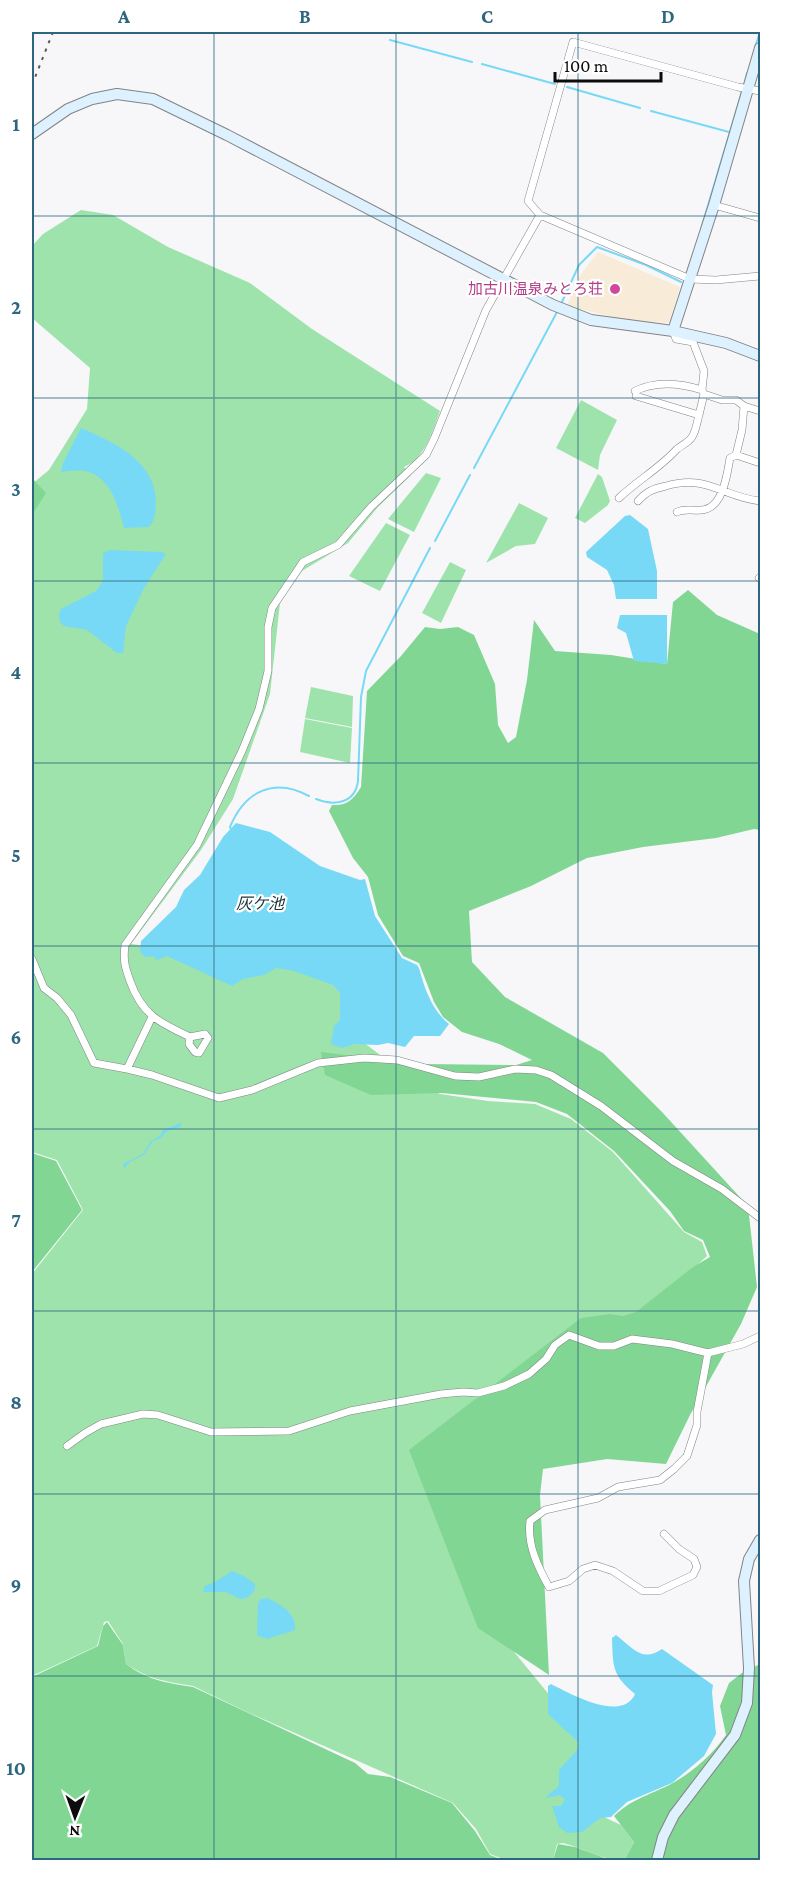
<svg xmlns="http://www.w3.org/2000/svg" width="792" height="1892" font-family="'Crimson Pro','Noto Sans JP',serif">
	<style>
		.commercial { fill: #f8ecd8 }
		.green { fill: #9ee3ab }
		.forest { fill: #82d694 }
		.water { fill: #77d9f5 }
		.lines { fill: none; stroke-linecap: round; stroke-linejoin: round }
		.stream { stroke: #77d9f5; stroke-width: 2 }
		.street-casing { stroke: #838385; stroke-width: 8 }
		.secondary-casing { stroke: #838385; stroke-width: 12 }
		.street { stroke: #fff; stroke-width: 7 }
		.secondary { stroke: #ddf2fe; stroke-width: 10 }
		.rail { stroke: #59595b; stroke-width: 2; stroke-dasharray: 3 6; stroke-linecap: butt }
		.grid { fill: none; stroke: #2d667f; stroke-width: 1.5; stroke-opacity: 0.55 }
		.hotel-dot { fill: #d1479c; stroke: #fff; stroke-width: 2 }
		.labels { text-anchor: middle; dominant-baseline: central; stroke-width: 4.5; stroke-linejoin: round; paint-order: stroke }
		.hotel-label { font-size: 15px; fill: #b23c85; stroke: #fff; text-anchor: end }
		.water-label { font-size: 16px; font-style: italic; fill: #193037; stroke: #fff }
		.neatline { fill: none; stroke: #2d667f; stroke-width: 2 }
		.grid-label { font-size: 20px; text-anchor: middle; font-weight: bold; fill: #2d667f }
	</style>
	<rect width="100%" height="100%" fill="#f7f7fa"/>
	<!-- commercial -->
	<path class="commercial" d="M598,252L680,287L669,323L630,321L567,306L581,274Z"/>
	<!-- green -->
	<path class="green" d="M81,210L113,215L168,247L250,283L312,329L440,411C433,430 425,459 404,467L411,475L378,507L348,543L302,571L280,603L270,694L233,799L201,850L131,944L272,963L339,982L348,1031L418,1083L440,1094L488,1101L535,1104L571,1119L613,1152L684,1232L702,1242L707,1256L631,1326L570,1341L492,1625L578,1730L581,1750L578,1805L621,1825L634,1842L625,1859C606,1863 582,1847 562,1843L557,1844L553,1860H506L490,1854L476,1829L453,1803L247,1712L193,1686C168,1682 148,1679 126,1664L123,1644L108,1621L104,1622L97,1646L32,1676V1274L83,1210L57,1160L32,1152V484L49,470L87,409L90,368L32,318V246L43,234Z
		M581,400L617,420L600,455L598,470L556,448Z
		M426,473L441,478L414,532L388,519Z
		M598,474L602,477L610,501L608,505L585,523L575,518Z
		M519,503L548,518L535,544L516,546L486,563Z
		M386,523L410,535L380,591L349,576Z
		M450,562L466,570L441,623L422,613Z
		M311,687L353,696L352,727L305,718Z
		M305,719L352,728L350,763L300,752Z"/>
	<!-- forest -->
	<path class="forest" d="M32,478L46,493L32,515Z
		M688,590L717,615L760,634V830L754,829L716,838L643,847L587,858L531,886L469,911L472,962L505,997L603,1053L662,1112L748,1206L757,1287L741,1324L690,1415L666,1464L607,1459L543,1469L540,1495L549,1675L478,1628L409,1450L581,1318L610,1314L623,1316L636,1312L693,1267L710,1257L703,1240L684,1231L670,1211L614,1151L567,1114L536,1102L442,1093L371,1095L325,1075L321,1052L422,1064L516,1065L532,1060L499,1044L462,1032L443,1017L434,1002L419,963L403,956L378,915L368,877L353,858L329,811L332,805C347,806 353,800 361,787L367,691L401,656L425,627L440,629L458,627L474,635L495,684L498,725L508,743L516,737L527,680L534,620L555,651L611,655L667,664L673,602Z
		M32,1153L56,1161L82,1210L32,1272Z
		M107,1622L123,1645L126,1664C147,1680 167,1683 193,1687L355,1763L368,1774L390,1777L452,1803L475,1831L490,1855L503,1860H32V1677L98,1646L103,1626Z
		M760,1664V1860H619L625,1859L634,1842L614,1816C633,1798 648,1796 671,1784C693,1772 712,1755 726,1735L720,1706L729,1683L742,1673Z
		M558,1844L575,1847L610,1860H553Z"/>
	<!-- water -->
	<path class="water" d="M81,428C115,443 157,461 156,505C155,514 155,520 149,527L124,528C118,505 111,477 85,471C78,470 68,471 61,472L63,463Z
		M630,515L648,529L657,571V599H616L614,585L607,570L587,557L586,552L625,516Z
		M110,550L161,552L166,554L144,588L126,626L123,653H117L87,630L64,626L60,622L59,615L61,609L96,591L103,581V553Z
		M620,615H667V664L634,661L626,633L617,628Z
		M236,823L270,832L320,866L360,880L365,879L375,916L402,958L417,965L419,968C425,990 432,1010 449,1024L440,1036H414L405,1047L388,1043L378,1045L354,1044L342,1048L331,1044L334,1026L340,1020V993L333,985L294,971L276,968L264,975L243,979L232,986L167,956L157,960L153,956L145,957L140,951L141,941L176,907L184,890L200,875L223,837Z
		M181,1123V1127L167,1131L161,1138L153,1141L144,1155L131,1161L124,1168L123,1164L143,1154L151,1141L161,1135L163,1130Z
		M232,1571L244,1576L255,1584C256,1592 249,1599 240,1599L226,1592H203L205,1586L215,1582Z
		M267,1598C281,1604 297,1614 295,1630L267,1639L257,1635L258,1603L261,1599Z
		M616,1635C633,1648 642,1663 662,1649L713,1685L712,1692L716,1734L704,1756L672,1783L627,1802L611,1817L600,1818L582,1832L567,1833L559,1827L552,1806H561L565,1799L559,1795L547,1798V1796L559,1786V1770L578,1749L579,1743L548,1714V1686L551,1684C571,1694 622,1723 635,1694C612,1675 613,1667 612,1638Z"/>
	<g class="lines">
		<!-- stream -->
		<path class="stream" d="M390,40L472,62
			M755,47L760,32
			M482,64L555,84
			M744,85L747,73
			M567,87L640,108
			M651,111L729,132
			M701,229L742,91
			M561,304L579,265L597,247L646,265L681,282
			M474,468L557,312
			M435,541L470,475
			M316,799C334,806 355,804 358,781L361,697L366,671L430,548
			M231,829L230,827C245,791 274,777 309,796"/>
		<!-- street casing -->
		<g class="street-casing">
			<path id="street" d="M760,91L738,87L573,42L528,201L540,215L690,279L716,280L760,276
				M714,205L760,218
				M673,331L676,339L693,342L704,371L702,390L704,394L722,400H736L744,406L742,430L736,455L730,458C727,475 723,509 701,510C692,511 685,508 677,512
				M635,391C657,380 680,383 702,390
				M744,406L760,411
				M699,415L704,394
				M736,455L760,463
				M619,498C638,480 660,468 677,449C682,445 688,443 692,437C696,431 697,422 699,415L636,396
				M638,501C647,491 653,489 666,486C708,474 722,497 760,501
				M759,578L760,577
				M32,959L44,988L57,998L71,1015L94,1063L127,1069L152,1017
				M190,1037L189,1044L195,1052L199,1053L208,1038L205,1034L190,1037C160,1023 142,1015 130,981C125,967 123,960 125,945L197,845L242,751L259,709L268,671V627L272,608L303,562L338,545L371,507L426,455L434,439L486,310L540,215
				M127,1069L152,1075L219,1098L252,1090L318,1063L364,1058L397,1060L455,1076L479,1077L515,1069L536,1070L551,1075L601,1106L673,1161L722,1189L760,1218
				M67,1446L85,1433L101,1424L143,1414L158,1415L211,1432L289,1431L350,1411L441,1394L463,1392L478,1393L504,1386L529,1374L546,1359L555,1345L569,1335L599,1346H614L632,1339L672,1344L708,1353L743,1344L760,1336
				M664,1534L679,1549L694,1559L697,1567L693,1575L659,1591H643L613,1571L595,1565L583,1569L569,1581L549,1587C538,1567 527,1545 530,1521L545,1510L598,1498L618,1487L660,1480L674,1469L687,1456L697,1425V1412L708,1353"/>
		</g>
		<!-- secondary casing -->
		<g class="secondary-casing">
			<path id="secondary" d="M32,134L68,109L92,99L117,94L153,99L227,135L553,305L591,320L673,331L726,343L760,356
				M673,331L714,205L760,48
				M657,1860L663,1837L674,1815L735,1735L747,1703L749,1668L744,1581L749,1559L760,1540"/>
		</g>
		<!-- street -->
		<use href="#street" class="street"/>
		<!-- secondary -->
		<use href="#secondary" class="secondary"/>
		<!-- rail -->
		<path class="rail" d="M32,85L53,32"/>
	</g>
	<!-- grid -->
	<path class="grid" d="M214,32V1860M396,32V1860M578,32V1860M32,216H760M32,398H760M32,581H760M32,763H760M32,946H760M32,1129H760M32,1311H760M32,1494H760M32,1676H760"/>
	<!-- markers -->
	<circle class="hotel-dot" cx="615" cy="289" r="6"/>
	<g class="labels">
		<!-- hotel labels -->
		<g class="hotel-label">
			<text x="603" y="289">加古川温泉みとろ荘</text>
		</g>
		<!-- water labels -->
		<g class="water-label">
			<text x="260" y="903">灰ケ池</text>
		</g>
	</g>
	<!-- border -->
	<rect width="792" height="1892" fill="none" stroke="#ffffff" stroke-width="66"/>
	<!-- north arrow -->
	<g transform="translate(75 1817) rotate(181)" stroke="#ffffff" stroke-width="4.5" paint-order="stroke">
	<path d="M0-4.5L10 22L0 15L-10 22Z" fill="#0c0c0d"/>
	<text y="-9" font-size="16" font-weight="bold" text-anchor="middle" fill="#0c0c0d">N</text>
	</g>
	<!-- scale -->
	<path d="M555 72v9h106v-9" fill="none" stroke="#0c0c0d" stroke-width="3"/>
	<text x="564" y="72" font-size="18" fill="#0c0c0d" stroke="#ffffff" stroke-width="4.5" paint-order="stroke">100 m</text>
	<rect x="33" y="33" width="726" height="1826" class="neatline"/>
	<g class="grid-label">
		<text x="124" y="23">A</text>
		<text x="305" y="23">B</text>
		<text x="487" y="23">C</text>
		<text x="668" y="23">D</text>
		<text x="16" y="131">1</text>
		<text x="16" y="314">2</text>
		<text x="16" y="496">3</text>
		<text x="16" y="679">4</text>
		<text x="16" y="862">5</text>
		<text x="16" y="1044">6</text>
		<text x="16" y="1227">7</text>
		<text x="16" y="1409">8</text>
		<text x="16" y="1592">9</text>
		<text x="16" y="1775">10</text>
	</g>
</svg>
